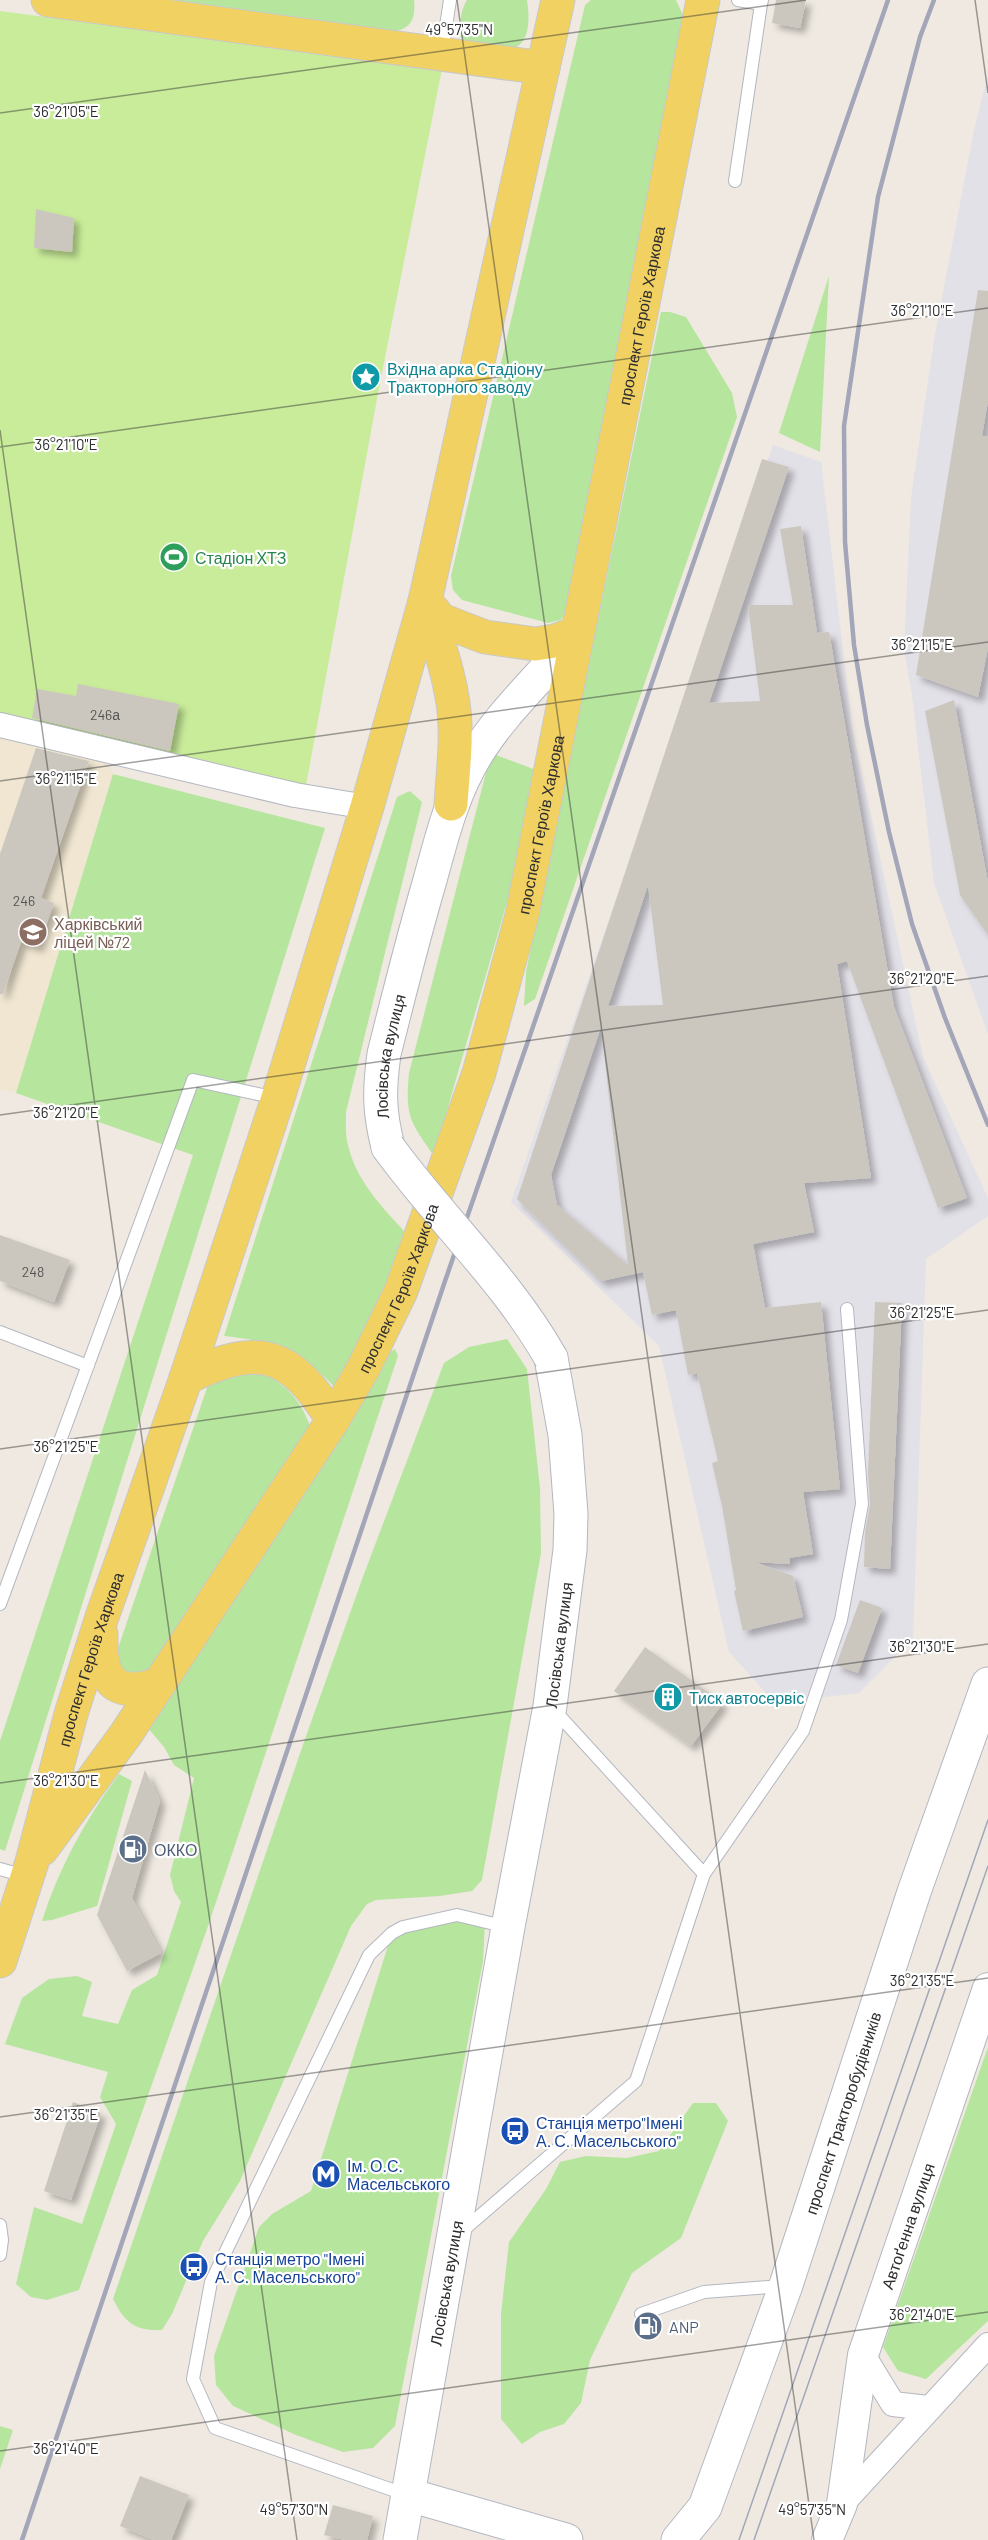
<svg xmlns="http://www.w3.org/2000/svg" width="988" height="2540" font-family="Barlow,sans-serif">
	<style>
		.industrial { fill: #e3e1e8 }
		.education { fill: #f0e6d1 }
		.green { fill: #b6e59e }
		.pitch { fill: #c9ec9a }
		.building { fill: #cbc7bf; fill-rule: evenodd; filter: url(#shadow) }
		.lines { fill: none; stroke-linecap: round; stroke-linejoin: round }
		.service-casing { stroke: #b4b7c1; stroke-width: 14 }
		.minor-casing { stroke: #b4b7c1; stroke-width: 26 }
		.tertiary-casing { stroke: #b4b7c1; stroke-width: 32 }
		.secondary-casing { stroke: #b4b7c1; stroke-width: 35 }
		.primary-casing { stroke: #c9c9c9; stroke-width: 35 }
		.service { stroke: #fff; stroke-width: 12 }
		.minor { stroke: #fff; stroke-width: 24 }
		.tertiary { stroke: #fff; stroke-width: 30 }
		.secondary { stroke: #fff; stroke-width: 33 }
		.primary { stroke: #f2d163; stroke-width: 33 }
		.tram { stroke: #a3a6b8; stroke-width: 1.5 }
		.rail { stroke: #a3a6b8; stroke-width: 4.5 }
		.secondary-bridge-casing { stroke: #b4b7c1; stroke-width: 35; stroke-linecap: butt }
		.secondary-bridge { stroke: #fff; stroke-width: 33 }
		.ticks { fill: none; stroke: #2e2e2e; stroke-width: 1.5; stroke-opacity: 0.45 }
		.labels { text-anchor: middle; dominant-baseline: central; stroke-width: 4.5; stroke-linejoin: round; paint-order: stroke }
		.number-label { font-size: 14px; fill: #555452 }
		.street-label { font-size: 16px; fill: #2e2e2e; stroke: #fff }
		.culture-label { font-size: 16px; fill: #0d838f; stroke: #fff; text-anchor: start }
		.leisure-label { font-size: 16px; fill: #27864d; stroke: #fff; text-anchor: start }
		.education-label { font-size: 16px; fill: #785e54; stroke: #fff; text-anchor: start }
		.service-label { font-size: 16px; fill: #4e5e75; stroke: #fff; text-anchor: start }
		.transit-label { font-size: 16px; fill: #164399; stroke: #fff; text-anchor: start }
		.ticks-label { font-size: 15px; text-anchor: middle; fill: #2e2e2e; stroke: #fff; stroke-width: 4.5; stroke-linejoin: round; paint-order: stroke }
	</style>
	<defs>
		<filter id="shadow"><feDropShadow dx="5.5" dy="5.5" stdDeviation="3" flood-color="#0004"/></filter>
	</defs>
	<rect width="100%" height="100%" fill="#efe9e1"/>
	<!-- industrial -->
	<path class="industrial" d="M988,75V1034L934,883L912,695L904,650L911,498L934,340L974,130Z
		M773,445L821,462L852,727L923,1057L988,1198V1216L926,1259L913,1639L859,1693L775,1703L729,1652L659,1346L511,1202Z"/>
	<!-- education -->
	<path class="education" d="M0,734L102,756L113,774L16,1093L0,1089Z"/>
	<!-- green -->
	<path class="green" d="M147,0H414C416,23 409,30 387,33Z
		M467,0H527C531,27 529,55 494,50C478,48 473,48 461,37C460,24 460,11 467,0Z
		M591,0H676L687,24L571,610L560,620L548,623L462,600L453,590L451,576L585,5Z
		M829,276L820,452L779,433Z
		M661,312H670L686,317L732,393L737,417L535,999L524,1006L526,972Z
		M491,753L544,773L434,1156C410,1121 405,1117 409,1073Z
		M113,774L325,828L5,1851L0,1849V1741L193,1155L16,1093Z
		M410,791L422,802L346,1112C346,1123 345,1135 348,1145C356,1180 381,1206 404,1231L388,1284L336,1389C300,1349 276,1342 224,1336L397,797Z
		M507,1339L527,1369L540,1488L541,1553L482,1880L472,1891L440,1896L376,1900L367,1904L351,1926L240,2181L203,2241L172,2314L162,2330C135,2331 125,2323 113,2299L305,1739L364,1574L444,1363L469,1347Z
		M395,1349L398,1356L207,1929L79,2290L47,2300L31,2297L16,2284L34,2207L82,2224L116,2124L100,2097L108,2072L5,2044L22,1998L49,1979L77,1976L92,1982L82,2016L118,2024L132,1990L157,1975L181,1902L174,1891L170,1875L194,1778L174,1765L164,1747L147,1727L387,1354Z
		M260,1371C286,1385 302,1401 311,1429L150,1676L124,1679L115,1657L208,1385L221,1374Z
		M119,1774L132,1781L97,1906L52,1920L42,1921C59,1867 86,1819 119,1774Z
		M457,1915L485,1922L483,1961L395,2426L373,2448L343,2452L296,2435L233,2406L216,2385L214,2356L259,2227L272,2214L311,2191L392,1933Z
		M988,2047V2321L926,2379L898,2371L883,2347Z
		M693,2103H716L728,2121L681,2238L632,2273L590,2360L581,2403L564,2424L540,2432L522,2444L501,2419V2314L509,2242L546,2189L560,2162L586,2156L627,2158L659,2151Z
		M0,2426L13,2430L0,2469Z"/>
	<!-- pitch -->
	<path class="pitch" d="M0,11L442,69L379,388L305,791L0,726Z"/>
	<!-- building -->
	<path class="building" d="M776,0H806L800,28L772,23Z
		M36,209L74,218L72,252L34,248Z
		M978,290L988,291V401L982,436H988V648L978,697L916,675Z
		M762,459L789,467L709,703L760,701L748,605H793L780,529L801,526L817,633L829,632L894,1007L967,1198L938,1208L847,961L837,964L871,1178L804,1183L814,1232L753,1244L765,1308L821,1302L840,1489L803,1492L813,1554L789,1558L790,1564L755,1562L793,1576L803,1617L743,1631L734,1591L736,1590L722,1506L712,1463L718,1461L697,1373L688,1375L676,1310L652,1315L643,1272L601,1281L517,1199ZM648,885L663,1005L608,1006ZM601,1027L628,1265L557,1205L551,1175Z
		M78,684L179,704L170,751L32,718L37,689L76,696Z
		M954,700L988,883V935L960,895L925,711Z
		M36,748L89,761L41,898L54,903L38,947L21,942L3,994H0V854Z
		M0,1235L70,1260L54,1302L0,1281Z
		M875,1302L902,1303L890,1569L864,1567L865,1532L870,1504L868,1473Z
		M860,1600L882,1608L858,1673L836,1665Z
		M645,1647L723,1703L691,1746L614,1691Z
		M145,1770L160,1801L132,1898L161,1953L127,1971L97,1915Z
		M73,2102L101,2113L71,2200L44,2191Z
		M140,2476L189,2495L171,2540H154L120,2526Z
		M333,2505L373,2516L367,2540H345L324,2535Z"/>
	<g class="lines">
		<!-- service casing -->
		<g class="service-casing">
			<path id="service" d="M738,0L761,4L762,0
				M442,52L450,0
				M735,181L761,4
				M0,1332L88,1366
				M0,1604L193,1080L276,1098
				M555,1711L704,1874
				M0,1869L25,1876
				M0,2225L2,2240L0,2255
				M460,2233L636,2081L704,1874L803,1731L841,1620L862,1504L847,1309
				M641,2314L704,2292L782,2286
				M407,2495L215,2428L193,2379L211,2282L369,1955L392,1933L403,1927L457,1915L507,1927"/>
		</g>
		<!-- minor casing -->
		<g class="minor-casing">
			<path id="minor" d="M0,725L295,795L367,807
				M863,2355L893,2404L928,2408
				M842,2504L988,2345"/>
		</g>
		<!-- tertiary casing -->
		<g class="tertiary-casing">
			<g id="tertiary">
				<path id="s1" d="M827,2540L842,2504L863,2355L988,1988"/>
			</g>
		</g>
		<!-- secondary casing -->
		<g class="secondary-casing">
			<g id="secondary">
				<path id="s2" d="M388,1147C379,1111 379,1091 384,1054C398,998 412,942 428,887C441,841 451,796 476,755C504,709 545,674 578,632"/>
				<path d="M409,2495L566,2540"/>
				<path id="s3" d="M400,2540L508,1927L550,1706L561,1620L570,1550L571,1514L565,1435L551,1358"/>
				<path id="s4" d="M678,2540L705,2507L786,2285L914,1892L988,1684"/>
			</g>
		</g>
		<!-- primary casing -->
		<g class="primary-casing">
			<g id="primary">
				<path d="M48,0L543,68"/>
				<path d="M425,601C435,634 448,668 453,703C458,736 453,771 451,804"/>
				<path d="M425,601L441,620L485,637L535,644L555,641L578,632"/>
				<path d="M186,1378C259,1342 290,1351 333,1420"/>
				<path d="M101,1634C100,1679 112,1699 159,1684"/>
				<path id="s5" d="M42,1849L126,1734L333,1420L363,1369L401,1291L479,1073L522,915L703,0"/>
				<path id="s6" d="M0,1961L32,1862L71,1714L102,1617L186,1378L278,1098L367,807L425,601L558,0"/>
			</g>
		</g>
		<!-- service -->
		<use href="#service" class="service"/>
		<!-- minor -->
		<use href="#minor" class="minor"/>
		<!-- tertiary -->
		<use href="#tertiary" class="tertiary"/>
		<!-- secondary -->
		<use href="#secondary" class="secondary"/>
		<!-- primary -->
		<use href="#primary" class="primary"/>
		<!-- tram -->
		<path class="tram" d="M739,2540L988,1820
			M754,2540L988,1866"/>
		<!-- rail -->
		<path class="rail" d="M934,0L920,37L878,197L844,426L845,542L854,645L867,725L889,832L912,924L945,1018L988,1125
			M22,2540L444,1284L888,0"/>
		<!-- secondary-bridge casing -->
		<g class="secondary-bridge-casing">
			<path id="secondary-bridge" d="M388,1147C440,1219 507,1280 551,1358"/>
		</g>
		<!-- secondary-bridge -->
		<use href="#secondary-bridge" class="secondary-bridge"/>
	</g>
	<!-- ticks -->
	<path class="ticks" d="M457,0L814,2540M975,0L988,93M0,113L806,0M0,430L297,2540M0,447L988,308M0,781L988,642M0,1115L988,976M0,1449L988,1310M0,1783L988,1644M0,2117L988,1978M0,2451L988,2312"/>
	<!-- icons -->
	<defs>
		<g id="sight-disc" transform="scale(1.5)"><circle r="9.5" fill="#0f9aa8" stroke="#fff"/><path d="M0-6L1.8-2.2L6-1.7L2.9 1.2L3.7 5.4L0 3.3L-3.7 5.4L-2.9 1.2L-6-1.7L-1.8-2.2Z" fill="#fff"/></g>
		<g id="stadium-disc" transform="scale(1.5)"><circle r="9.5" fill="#2e9e5b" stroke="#fff"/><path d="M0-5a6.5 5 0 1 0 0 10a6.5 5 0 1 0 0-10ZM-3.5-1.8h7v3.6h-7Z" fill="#fff"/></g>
		<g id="school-disc" transform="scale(1.5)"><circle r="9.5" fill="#8d6e63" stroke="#fff"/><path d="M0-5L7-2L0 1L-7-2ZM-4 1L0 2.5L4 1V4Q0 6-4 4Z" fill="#fff"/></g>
		<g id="building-disc" transform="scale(1.5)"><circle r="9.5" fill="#0f9aa8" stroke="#fff"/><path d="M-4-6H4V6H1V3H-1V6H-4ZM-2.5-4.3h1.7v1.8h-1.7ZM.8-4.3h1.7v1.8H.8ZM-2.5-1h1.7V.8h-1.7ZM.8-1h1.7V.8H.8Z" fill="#fff"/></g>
		<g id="fuel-disc" transform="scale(1.5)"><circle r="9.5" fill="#5c6f8a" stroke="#fff"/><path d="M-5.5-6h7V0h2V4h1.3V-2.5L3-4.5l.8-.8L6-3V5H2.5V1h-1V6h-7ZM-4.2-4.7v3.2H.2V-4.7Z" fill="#fff"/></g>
		<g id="bus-disc" transform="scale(1.5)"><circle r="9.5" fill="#1a4fb4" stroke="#fff"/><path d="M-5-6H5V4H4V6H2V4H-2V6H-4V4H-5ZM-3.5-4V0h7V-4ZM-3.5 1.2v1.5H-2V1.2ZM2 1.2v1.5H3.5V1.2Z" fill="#fff"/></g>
		<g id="metro-disc" transform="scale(1.5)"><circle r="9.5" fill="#1a4fb4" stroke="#fff"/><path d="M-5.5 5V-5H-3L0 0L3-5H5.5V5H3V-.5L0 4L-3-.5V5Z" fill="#fff"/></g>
	</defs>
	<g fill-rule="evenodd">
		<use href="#sight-disc" x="366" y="377"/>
		<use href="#stadium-disc" x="174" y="557"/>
		<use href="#school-disc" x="33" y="932"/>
		<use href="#building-disc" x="668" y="1697"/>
		<use href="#fuel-disc" x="133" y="1849"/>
		<use href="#bus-disc" x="515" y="2131"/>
		<use href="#metro-disc" x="326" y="2174"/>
		<use href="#bus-disc" x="194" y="2267"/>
		<use href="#fuel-disc" x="648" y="2326"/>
	</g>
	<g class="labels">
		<!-- number labels -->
		<g class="number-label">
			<text x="105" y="714">246а</text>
			<text x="24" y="900">246</text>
			<text x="33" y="1271">248</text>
		</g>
		<!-- street labels -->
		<g class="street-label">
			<text stroke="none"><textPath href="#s5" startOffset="1671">проспект Героїв Харкова</textPath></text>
			<text stroke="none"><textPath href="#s5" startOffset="1152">проспект Героїв Харкова</textPath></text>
			<text stroke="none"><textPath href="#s2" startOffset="92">Лосівська вулиця</textPath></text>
			<text stroke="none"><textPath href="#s5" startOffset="666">проспект Героїв Харкова</textPath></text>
			<text stroke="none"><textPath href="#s3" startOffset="909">Лосівська вулиця</textPath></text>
			<text stroke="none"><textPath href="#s6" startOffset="315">проспект Героїв Харкова</textPath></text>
			<text stroke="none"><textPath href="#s4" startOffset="460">проспект Тракторобудівників</textPath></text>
			<text stroke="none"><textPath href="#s1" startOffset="326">Автоґенна вулиця</textPath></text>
			<text stroke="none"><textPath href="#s3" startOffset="261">Лосівська вулиця</textPath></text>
		</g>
		<!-- culture labels -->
		<g class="culture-label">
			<text x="387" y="368">Вхідна арка Стадіону<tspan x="387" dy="18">Тракторного заводу</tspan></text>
			<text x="689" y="1697">Тиск автосервіс</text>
		</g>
		<!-- leisure labels -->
		<g class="leisure-label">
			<text x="195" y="557">Стадіон ХТЗ</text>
		</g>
		<!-- education labels -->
		<g class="education-label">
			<text x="54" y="923">Харківський<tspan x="54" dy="18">ліцей №72</tspan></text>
		</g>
		<!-- service labels -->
		<g class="service-label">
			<text x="154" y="1849">ОККО</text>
			<text x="669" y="2326">ANP</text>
		</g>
		<!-- transit labels -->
		<g class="transit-label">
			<text x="536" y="2122">Станція метро"Імені<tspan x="536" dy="18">А. С. Масельського"</tspan></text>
			<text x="347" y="2165">Ім. О.С.<tspan x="347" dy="18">Масельського</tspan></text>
			<text x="215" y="2258">Станція метро "Імені<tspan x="215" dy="18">А. С. Масельського"</tspan></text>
		</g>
	</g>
	<g class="ticks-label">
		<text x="459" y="35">49°57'35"N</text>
		<text x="66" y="117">36°21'05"E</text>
		<text x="922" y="316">36°21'10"E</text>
		<text x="66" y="450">36°21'10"E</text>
		<text x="922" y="650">36°21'15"E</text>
		<text x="66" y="784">36°21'15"E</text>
		<text x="922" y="984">36°21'20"E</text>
		<text x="66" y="1118">36°21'20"E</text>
		<text x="922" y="1318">36°21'25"E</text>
		<text x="66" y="1452">36°21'25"E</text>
		<text x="922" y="1652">36°21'30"E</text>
		<text x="66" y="1786">36°21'30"E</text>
		<text x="922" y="1986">36°21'35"E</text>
		<text x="66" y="2120">36°21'35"E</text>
		<text x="922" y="2320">36°21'40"E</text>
		<text x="66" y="2454">36°21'40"E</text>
		<text x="294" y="2515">49°57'30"N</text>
		<text x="812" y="2515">49°57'35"N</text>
	</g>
</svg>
